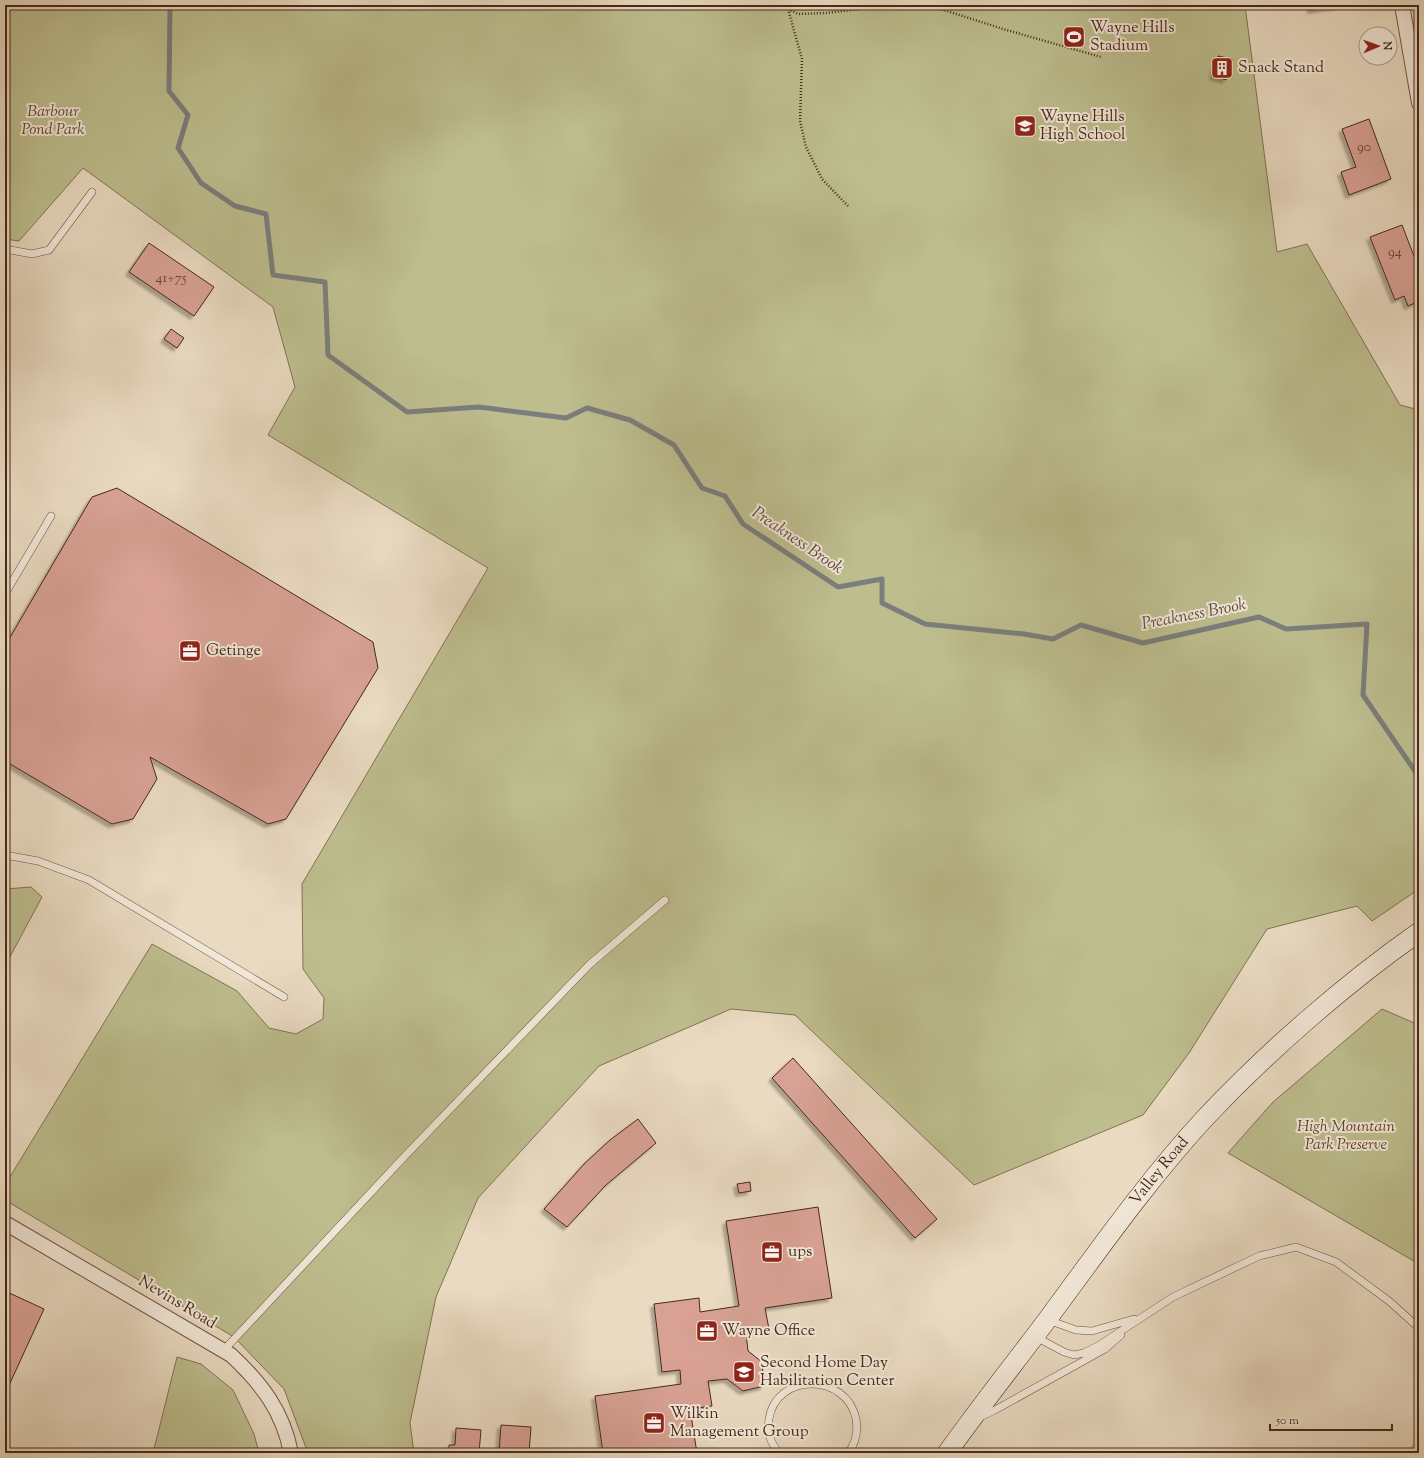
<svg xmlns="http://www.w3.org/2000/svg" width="1424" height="1458" font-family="'Sorts Mill Goudy',serif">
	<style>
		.green { fill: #bdbd8e; stroke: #837253 }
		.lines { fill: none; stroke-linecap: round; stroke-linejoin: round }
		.stream { stroke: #7b7e7c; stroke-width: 5 }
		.building { fill: #d8a194; stroke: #492818; filter: url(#shadow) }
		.service-casing { stroke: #715442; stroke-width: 8 }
		.minor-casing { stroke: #715442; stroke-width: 16 }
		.secondary-casing { stroke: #492818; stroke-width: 20 }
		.path { stroke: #492818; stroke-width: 2.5; stroke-dasharray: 1 2; stroke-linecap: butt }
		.service { stroke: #f1e7d7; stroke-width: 7 }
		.minor { stroke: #f1e7d7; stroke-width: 14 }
		.secondary { stroke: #f1e7d7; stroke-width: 19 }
		.labels { text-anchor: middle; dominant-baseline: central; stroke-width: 4; stroke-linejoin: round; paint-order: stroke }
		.number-label { font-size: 14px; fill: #6d4637 }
		.poi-label { font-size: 16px; fill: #492818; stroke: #f1e7d7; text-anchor: start }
		.park-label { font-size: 16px; font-style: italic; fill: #604630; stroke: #f1e7d7 }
		.street-label { font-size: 16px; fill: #492818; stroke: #f1e7d7 }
		.water-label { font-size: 17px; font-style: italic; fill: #5e4c42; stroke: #f1e7d7 }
	</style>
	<defs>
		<filter id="shadow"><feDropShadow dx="-3.5" dy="3.5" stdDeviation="1" flood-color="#0004"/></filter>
	</defs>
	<rect width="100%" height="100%" fill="#e9dac1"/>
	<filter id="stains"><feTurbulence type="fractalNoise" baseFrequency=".005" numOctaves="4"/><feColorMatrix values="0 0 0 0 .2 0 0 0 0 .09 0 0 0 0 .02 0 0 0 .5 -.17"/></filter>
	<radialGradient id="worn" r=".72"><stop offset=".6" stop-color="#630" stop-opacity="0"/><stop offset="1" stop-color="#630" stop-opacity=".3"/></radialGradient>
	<!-- green -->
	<path class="green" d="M5,5H1245L1277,252L1307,244L1400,405L1419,410V889L1372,921L1357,906L1267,929L1189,1053L1143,1115L974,1185L795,1015L731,1009L599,1066L478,1198L436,1297L410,1423L414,1453H308L284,1389L234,1337L5,1200V1185L152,944L237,991L269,1028L296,1034L323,1019L324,998L303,969L302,884L488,568L268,435L295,387L273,307L83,168L19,241L5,239Z
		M31,887L42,897L5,966V889Z
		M1382,1009L1419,1025V1264L1228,1153L1273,1102Z
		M177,1357L201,1364L233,1390L254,1434L259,1453H153Z"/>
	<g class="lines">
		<!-- stream -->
		<path class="stream" d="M170,5L169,91L188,115L178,148L201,183L235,206L266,214L273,275L325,282L328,355L407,412L479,407L566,418L587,408L630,420L674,445L702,488L725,496L743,524L838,587L882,579V603L925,624L1024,634L1053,639L1081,625L1143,643L1259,617L1286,629L1367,624L1363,695L1419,777"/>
	</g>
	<!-- building -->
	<path class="building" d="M1310,5H1339V6L1311,10Z
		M1218,56L1232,59L1226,80L1213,76Z
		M1369,119L1391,179L1349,195L1341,172L1356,167L1342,129Z
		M1402,225L1419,269V301L1408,306L1404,296L1395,300L1370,237Z
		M149,243L214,287L194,316L129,272Z
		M171,329L184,338L177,348L164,339Z
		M117,488L373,642L378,668L286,819L268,824L150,757L157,779L133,819L112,824L5,761V672L9,671L5,657V646L92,497Z
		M793,1058L937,1219L915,1238L772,1078Z
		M638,1119L656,1143L606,1185L567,1227L544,1209L585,1163L610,1140Z
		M750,1182L751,1191L739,1193L737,1184Z
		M818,1207L832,1298L765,1308L769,1329L746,1333L748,1351L762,1362L764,1386L743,1391L727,1379L708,1381L712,1406L690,1409L697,1453H603L595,1396L681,1384L680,1370L662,1372L654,1304L699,1298L700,1312L739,1306L726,1221Z
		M5,1291L44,1309L5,1394Z
		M501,1425L531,1427L529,1453H499Z
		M456,1428L481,1430L479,1453H449V1445H455Z"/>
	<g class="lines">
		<!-- service casing -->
		<g class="service-casing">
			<path id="service" d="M5,249L32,254L49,250L92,192
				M5,594L51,516
				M5,855L38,861L89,880L284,997
				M1048,1320L1076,1330L1092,1331L1134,1319
				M1034,1336L1064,1352L1074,1355L1084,1353L1098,1346L1173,1297L1259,1256L1296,1247L1336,1262L1389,1301L1419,1328
				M223,1351L404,1157L590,964L665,900
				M980,1417L995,1410L1105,1349L1121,1335
				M779,1453C770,1442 767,1433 769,1419C776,1372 847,1373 856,1419C858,1431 856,1443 848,1453
				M1412,1453L1419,1444"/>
		</g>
		<!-- minor casing -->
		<g class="minor-casing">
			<path id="minor" d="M1402,5L1419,103
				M5,1223L231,1355C261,1383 283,1411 291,1453"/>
		</g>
		<!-- secondary casing -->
		<g class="secondary-casing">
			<g id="secondary">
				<path id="s1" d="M947,1453C979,1408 1014,1364 1047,1320C1098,1251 1147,1181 1205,1118C1267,1052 1345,984 1419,932"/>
			</g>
		</g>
		<!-- path -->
		<path class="path" d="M780,5L798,14L826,13L894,5
			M921,5L947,11L1003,29L1101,57
			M788,9L802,59L800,121L806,147L822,179L848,206"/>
		<!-- service -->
		<use href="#service" class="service"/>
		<!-- minor -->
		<use href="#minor" class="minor"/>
		<!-- secondary -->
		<use href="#secondary" class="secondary"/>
	</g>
	<!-- icons -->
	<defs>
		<g id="stadium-square" transform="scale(1.15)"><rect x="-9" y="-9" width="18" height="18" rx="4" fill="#8f2418" stroke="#f1e7d7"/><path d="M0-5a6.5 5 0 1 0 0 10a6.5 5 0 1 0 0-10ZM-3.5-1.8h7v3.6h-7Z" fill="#fff"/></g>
		<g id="building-square" transform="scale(1.15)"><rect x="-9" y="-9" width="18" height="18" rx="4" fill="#8f2418" stroke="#f1e7d7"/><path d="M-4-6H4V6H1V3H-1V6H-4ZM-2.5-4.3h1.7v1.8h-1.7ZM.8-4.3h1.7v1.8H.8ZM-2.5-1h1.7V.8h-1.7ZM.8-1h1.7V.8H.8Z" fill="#fff"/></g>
		<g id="school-square" transform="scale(1.15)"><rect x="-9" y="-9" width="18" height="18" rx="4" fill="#8f2418" stroke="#f1e7d7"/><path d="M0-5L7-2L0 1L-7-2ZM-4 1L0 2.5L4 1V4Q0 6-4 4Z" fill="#fff"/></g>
		<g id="office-square" transform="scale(1.15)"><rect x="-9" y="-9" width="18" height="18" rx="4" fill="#8f2418" stroke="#f1e7d7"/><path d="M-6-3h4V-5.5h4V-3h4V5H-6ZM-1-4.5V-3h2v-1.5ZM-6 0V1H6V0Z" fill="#fff"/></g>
	</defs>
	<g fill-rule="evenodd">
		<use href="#stadium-square" x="1074" y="37"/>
		<use href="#building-square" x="1222" y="68"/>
		<use href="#school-square" x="1025" y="126"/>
		<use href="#office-square" x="190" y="651"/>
		<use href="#office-square" x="772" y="1252"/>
		<use href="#office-square" x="707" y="1331"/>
		<use href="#school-square" x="744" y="1372"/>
		<use href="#office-square" x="654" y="1423"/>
	</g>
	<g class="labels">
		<!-- number labels -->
		<g class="number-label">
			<text x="1364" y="148">90</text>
			<text x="1395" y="253">94</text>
			<text x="171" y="279">41+75</text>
		</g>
		<!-- poi labels -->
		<g class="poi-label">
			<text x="1090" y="28">Wayne Hills<tspan x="1090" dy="18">Stadium</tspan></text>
			<text x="1238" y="68">Snack Stand</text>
			<text x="1040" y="117">Wayne Hills<tspan x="1040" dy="18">High School</tspan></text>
			<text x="206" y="651">Getinge</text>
			<text x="788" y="1252">ups</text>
			<text x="722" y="1331">Wayne Office</text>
			<text x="760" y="1363">Second Home Day<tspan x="760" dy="18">Habilitation Center</tspan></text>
			<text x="670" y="1414">Wilkin<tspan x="670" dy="18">Management Group</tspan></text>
		</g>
		<!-- park labels -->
		<g class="park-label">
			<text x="53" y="112">Barbour<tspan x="53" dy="18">Pond Park</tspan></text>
			<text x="1346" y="1127">High Mountain<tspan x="1346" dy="18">Park Preserve</tspan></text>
		</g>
		<!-- street labels -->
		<g class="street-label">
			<text stroke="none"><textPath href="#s1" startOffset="353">Valley Road</textPath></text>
			<text transform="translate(177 1303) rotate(31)">Nevins Road</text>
		</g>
		<!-- water labels -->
		<g class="water-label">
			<text transform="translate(797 541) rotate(34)">Preakness Brook</text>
			<text transform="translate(1194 615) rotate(-11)">Preakness Brook</text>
		</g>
	</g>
	<!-- margin -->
	<rect width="1424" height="1458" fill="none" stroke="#e9dac1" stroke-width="20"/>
	<rect x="6" y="6" width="1412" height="1446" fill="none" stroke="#492818" stroke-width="2"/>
	<rect x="10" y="10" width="1404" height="1438" fill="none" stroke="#492818"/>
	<!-- north arrow -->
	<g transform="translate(1378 46) rotate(88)"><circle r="19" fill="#f1e7d7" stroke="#ae9b8b"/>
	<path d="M0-3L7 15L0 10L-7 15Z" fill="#8f2418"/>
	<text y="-6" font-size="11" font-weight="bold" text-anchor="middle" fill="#492818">N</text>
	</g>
	<!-- scale -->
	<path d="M1270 1424v6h122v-6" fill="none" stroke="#492818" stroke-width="2"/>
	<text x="1276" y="1424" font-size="12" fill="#492818" stroke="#f1e7d7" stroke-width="3" paint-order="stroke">50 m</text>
	<rect width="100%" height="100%" filter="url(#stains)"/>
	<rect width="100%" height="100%" fill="url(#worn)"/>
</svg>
